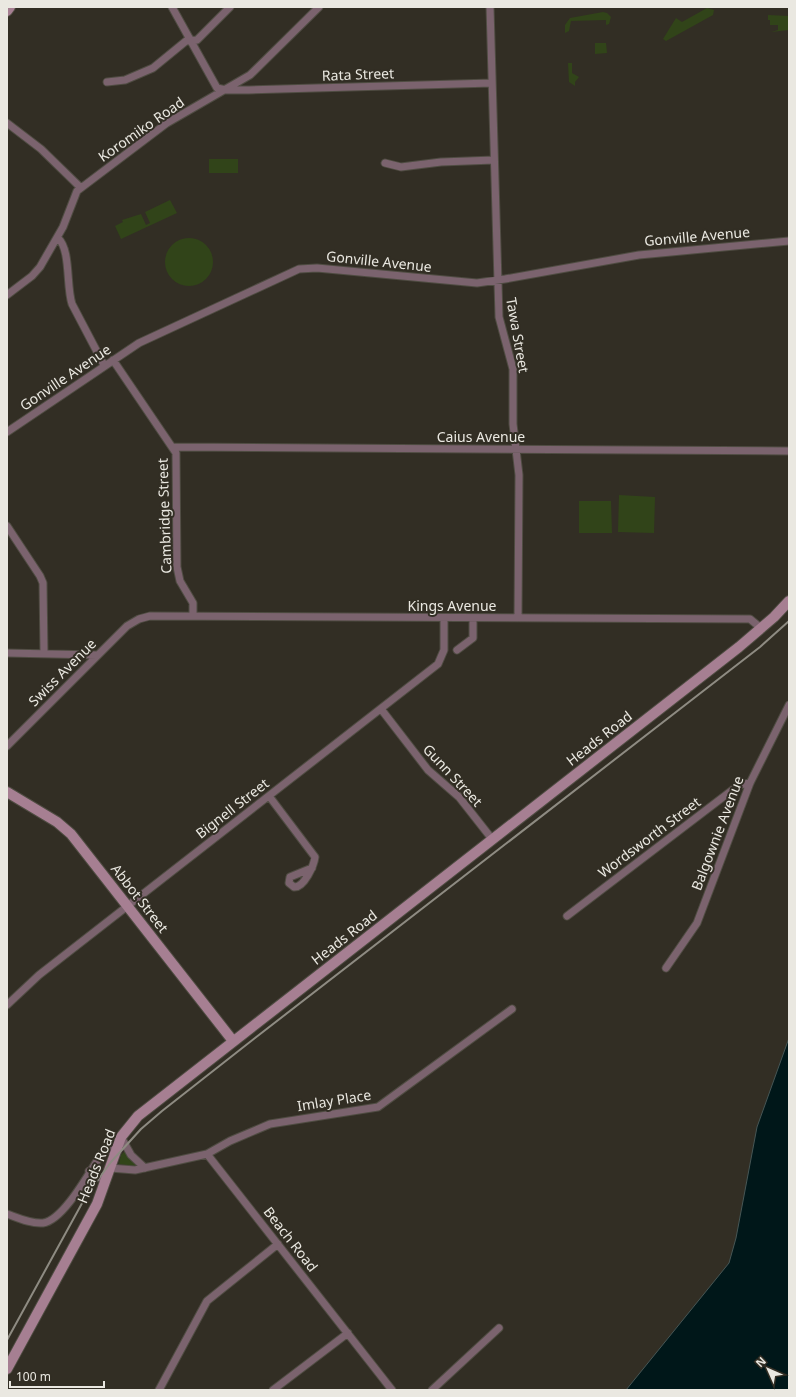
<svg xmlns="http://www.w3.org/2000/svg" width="796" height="1397" font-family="'Noto Sans',sans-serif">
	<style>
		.green { fill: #314419 }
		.water { fill: #001719; stroke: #465655 }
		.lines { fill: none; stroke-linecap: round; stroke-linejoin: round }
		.street-casing { stroke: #4f4c42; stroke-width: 9 }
		.secondary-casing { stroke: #4f4c42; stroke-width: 12 }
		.street { stroke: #7b636e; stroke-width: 7 }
		.secondary { stroke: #a67f92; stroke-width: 10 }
		.rail { stroke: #8e8b82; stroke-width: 2 }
		.labels { text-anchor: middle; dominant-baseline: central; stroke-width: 4; stroke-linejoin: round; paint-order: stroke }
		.street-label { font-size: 14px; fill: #eae8e1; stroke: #322e24 }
	</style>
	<rect width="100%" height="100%" fill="#322e24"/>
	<!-- green -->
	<path class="green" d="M707,8L714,10L713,15L666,41L663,39L676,18L682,22Z
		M603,12L607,13L611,17L609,24L606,25V20L571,21L569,31L565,33V25L570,18Z
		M768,15L789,16V30L771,32L778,30V25H770V20H768Z
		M595,43H606L607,53L595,54Z
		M568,63H572V73L579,77L575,82V86L569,82Z
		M209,159H238V173H209Z
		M170,200L177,213L121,239L115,226L123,222L122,220L141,214L146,225L150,223L145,212Z
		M165 262a24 24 0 1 1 48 0a24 24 0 1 1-48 0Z
		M619,495L655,497L654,533L618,532Z
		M579,501H611L612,533H579Z
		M125,1151L130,1159L136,1164V1166L119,1164L121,1155Z"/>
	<!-- water -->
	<path class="water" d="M789,1038V1390H626L729,1263L736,1238L757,1127Z"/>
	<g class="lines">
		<!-- street casing -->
		<g class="street-casing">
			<path id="street" d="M172,7L217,88L226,90H249L492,83
				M490,7L499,317L513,369V424L519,475L518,618
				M107,82L125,80L153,68L186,41L197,40L230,7
				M7,123L41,149L80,187
				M385,163L401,167L441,162L494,160
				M58,238C71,250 66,286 72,304L104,365
				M7,295L32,276L40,267L63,227L77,191L167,123L250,75L319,7
				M113,360L176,453L177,567L180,581L193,603V616
				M7,432L139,343L299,269L317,268L477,283L505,279L639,255L789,241
				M173,447L789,451
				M7,526L40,576L43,583L44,653
				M457,650L473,638V618
				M7,653L97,655
				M381,709L428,770L459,797L492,839
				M7,746L127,626L139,619L150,616L750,619L762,629
				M269,796L315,857C314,865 304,888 294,887L289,883L290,877L312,868
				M567,916L735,788L739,785L750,783
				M666,968L697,923L750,783L789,705
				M7,1005L39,975L438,664L444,650V618
				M121,1137L131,1155L145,1168
				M207,1154L392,1390
				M110,1168L135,1170L207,1154L230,1141L270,1124L378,1107L512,1009
				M89,1171L106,1181
				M7,1214C18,1218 31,1224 43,1223C64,1220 90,1171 102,1153L105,1150H115
				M159,1390L207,1301L278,1244
				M273,1390L348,1333
				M432,1390L499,1328"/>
		</g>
		<!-- secondary casing -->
		<g class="secondary-casing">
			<path id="secondary" d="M7,11L10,7
				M7,792L57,822L71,834L233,1041
				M7,1369L97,1204L121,1137L138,1116L739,647L774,617L789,601"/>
		</g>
		<!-- street -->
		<use href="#street" class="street"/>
		<!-- secondary -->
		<use href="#secondary" class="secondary"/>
		<!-- rail -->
		<path class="rail" d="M7,1340L86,1196L111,1162L141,1129L162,1111L255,1038L760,647L789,621"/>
	</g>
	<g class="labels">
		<!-- street labels -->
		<g class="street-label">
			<text transform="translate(358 74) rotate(-2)">Rata Street</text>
			<text transform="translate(141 129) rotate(-35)">Koromiko Road</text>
			<text transform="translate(697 236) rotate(-5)">Gonville Avenue</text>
			<text transform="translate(379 261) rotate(6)">Gonville Avenue</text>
			<text transform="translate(518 335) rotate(80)">Tawa Street</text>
			<text transform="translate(65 377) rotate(-34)">Gonville Avenue</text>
			<text x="481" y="436">Caius Avenue</text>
			<text transform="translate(164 516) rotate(-92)">Cambridge Street</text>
			<text x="452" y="605">Kings Avenue</text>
			<text transform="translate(62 672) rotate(-45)">Swiss Avenue</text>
			<text transform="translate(599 738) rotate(-38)">Heads Road</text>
			<text transform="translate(453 775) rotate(47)">Gunn Street</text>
			<text transform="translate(232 808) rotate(-38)">Bignell Street</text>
			<text transform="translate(717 833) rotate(-69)">Balgownie Avenue</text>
			<text transform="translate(649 837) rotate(-37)">Wordsworth Street</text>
			<text transform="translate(140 898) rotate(52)">Abbot Street</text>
			<text transform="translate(344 937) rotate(-38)">Heads Road</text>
			<text transform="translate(334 1100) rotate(-9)">Imlay Place</text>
			<text transform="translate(96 1166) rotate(-68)">Heads Road</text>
			<text transform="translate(291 1239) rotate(52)">Beach Road</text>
		</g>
	</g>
	<!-- border -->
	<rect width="796" height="1397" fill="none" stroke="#eae8e1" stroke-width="16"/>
	<!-- north arrow -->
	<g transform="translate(768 1369) rotate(315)" stroke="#322e24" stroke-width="3" paint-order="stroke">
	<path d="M0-3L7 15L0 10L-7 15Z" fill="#eae8e1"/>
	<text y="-6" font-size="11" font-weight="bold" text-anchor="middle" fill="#eae8e1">N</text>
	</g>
	<!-- scale -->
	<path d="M10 1381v6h94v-6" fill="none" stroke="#eae8e1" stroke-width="2"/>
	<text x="16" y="1381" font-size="12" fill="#eae8e1" stroke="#322e24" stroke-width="3" paint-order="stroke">100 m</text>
</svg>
